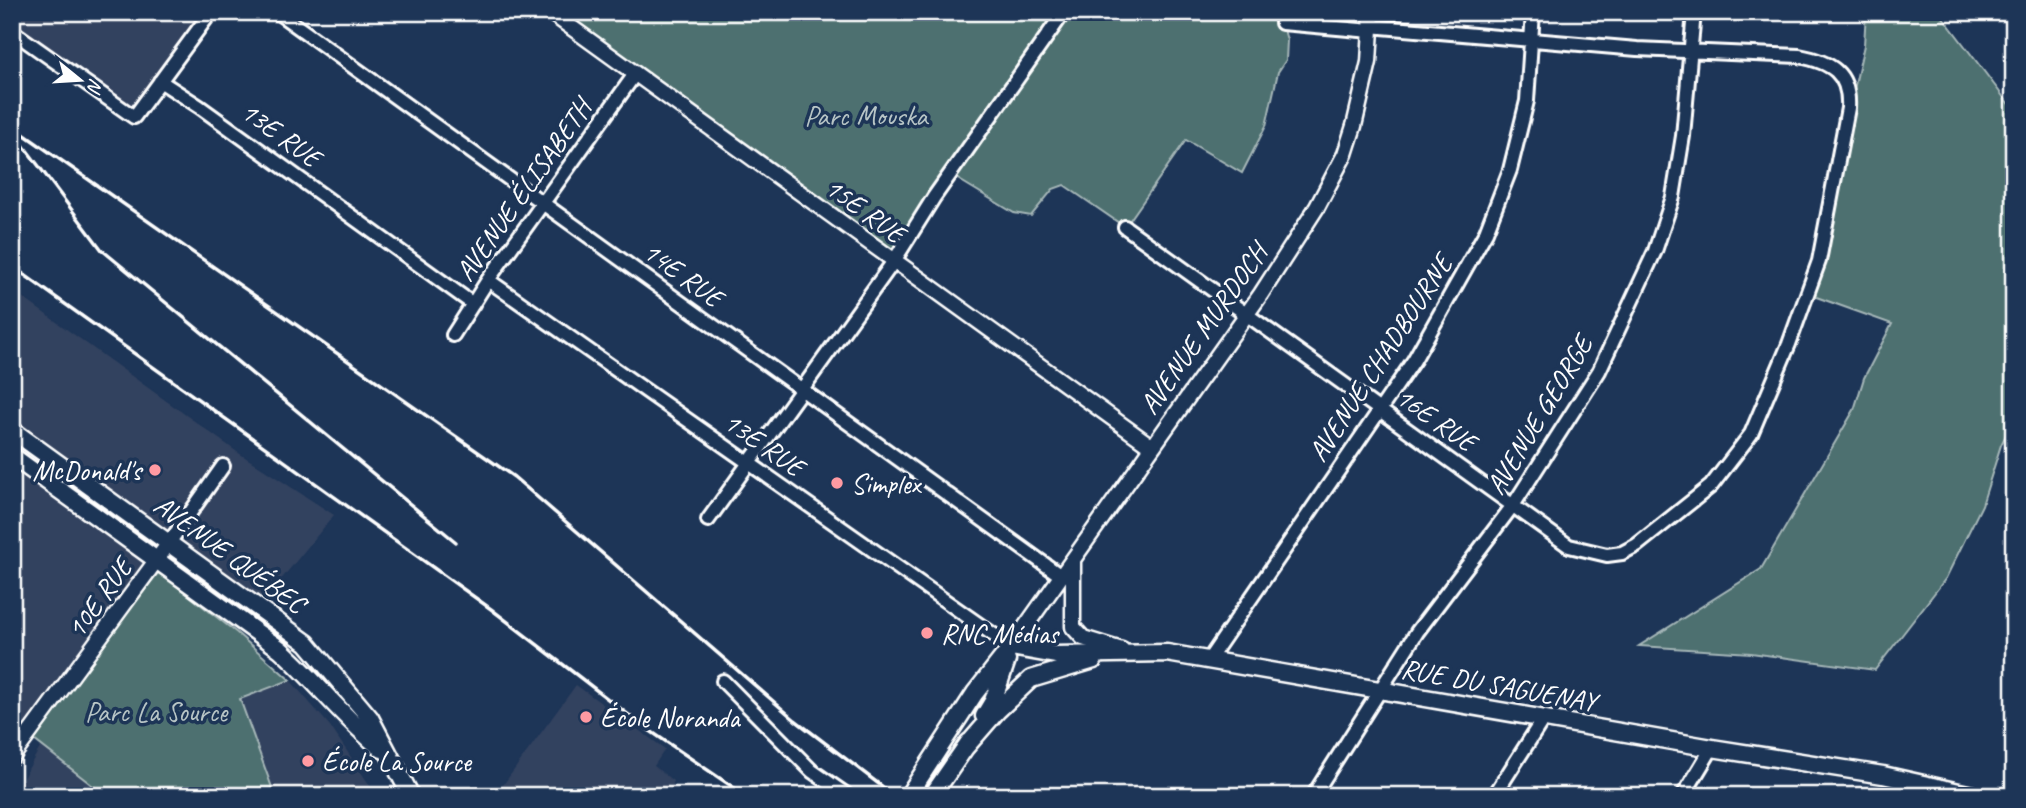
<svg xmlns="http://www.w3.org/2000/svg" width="2026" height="808" font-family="Caveat,sans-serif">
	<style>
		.built { fill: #33425f }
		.green { fill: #4d6f70; stroke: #a6b7b8; stroke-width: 2 }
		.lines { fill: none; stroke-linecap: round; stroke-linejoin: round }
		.minor-casing { stroke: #fff; stroke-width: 18 }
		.tertiary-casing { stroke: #fff; stroke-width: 19 }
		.secondary-casing { stroke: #fff; stroke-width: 21 }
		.minor { stroke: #1d3557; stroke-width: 12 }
		.tertiary { stroke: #1d3557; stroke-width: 14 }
		.secondary { stroke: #1d3557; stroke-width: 16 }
		.rail { stroke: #fff; stroke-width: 3.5 }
		.poi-dot { fill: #ff9aa2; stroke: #1d3557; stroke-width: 2.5 }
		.labels { text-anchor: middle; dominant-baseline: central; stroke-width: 7; stroke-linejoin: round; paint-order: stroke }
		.park-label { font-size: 28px; fill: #b8c5c6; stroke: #1d3557 }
		.street-label { font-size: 28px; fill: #fff; stroke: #1d3557 }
		.poi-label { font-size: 28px; fill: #fff; stroke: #1d3557; text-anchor: start }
	</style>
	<rect width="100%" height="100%" fill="#1d3557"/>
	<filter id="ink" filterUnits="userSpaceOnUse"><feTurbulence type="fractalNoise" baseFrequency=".0143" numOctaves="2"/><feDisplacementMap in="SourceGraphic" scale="14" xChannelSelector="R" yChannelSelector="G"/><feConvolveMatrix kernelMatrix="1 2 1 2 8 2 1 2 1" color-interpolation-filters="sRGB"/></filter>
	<g filter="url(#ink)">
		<!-- built -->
		<path class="built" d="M12,12H211L134,117L12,31Z
			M12,290L240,454L334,515L265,599L166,532L12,746Z
			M290,680L330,726L377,796H275L240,698Z
			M576,685L665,749L654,766L673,781L674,796H495Z
			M41,746L106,796H13Z"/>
		<!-- green -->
		<path class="green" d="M550,12H1284L1282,23L1287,40L1286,60L1278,72L1266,126L1242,173L1186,140L1125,227L1064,185L1053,189L1031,216L1014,213L951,175L894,261Z
			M1866,12H1939L2014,111V419L2001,445L1982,505L1946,578L1875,670L1751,653L1639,646L1761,569L1854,410L1864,378L1892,324L1808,294L1864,45Z
			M159,572L237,633L290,680L240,699L275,796H106L29,736Z"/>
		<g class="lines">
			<!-- minor casing -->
			<g class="minor-casing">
				<path id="minor" d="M277,12L1061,576
					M1282,23L1371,31
					M12,31L134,117L211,12
					M160,81L200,107L473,304
					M1125,227L1569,546L1607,555L1622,553L1637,545L1711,486L1751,434L1789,344L1819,261L1848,108C1850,73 1831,62 1799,56L1637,49L1370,26
					M488,280L1011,647
					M453,335L488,280L635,74
					M708,520L894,261L934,197L1064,12
					M169,543L223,466
					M1208,661L1414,360L1486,232L1510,170L1527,101L1533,12
					M723,681L812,771L848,796
					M1313,796L1417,632L1514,504L1599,371L1655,251L1673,197L1683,136L1694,12
					M1494,796L1543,719
					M1683,796L1712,748"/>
			</g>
			<!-- tertiary casing -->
			<g class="tertiary-casing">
				<path id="tertiary" d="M550,12L1151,446
					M1073,560V627L1083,638L1122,650
					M1011,647L1261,294L1317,207L1345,154L1354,126L1369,62L1372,12
					M12,757L169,543"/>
			</g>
			<!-- secondary casing -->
			<g class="secondary-casing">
				<path id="secondary" d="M12,430L307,643L370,718L411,796
					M12,456L280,649C316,681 345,720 382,749
					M1011,647L1055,655L1167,653L1712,748L1883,775L1977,796
					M984,716L993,701L1007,660
					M964,749L997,711L1031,679L1094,660
					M908,796L975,693L1011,647
					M932,796L969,742"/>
			</g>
			<!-- minor -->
			<use href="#minor" class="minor"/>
			<!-- tertiary -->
			<use href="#tertiary" class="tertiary"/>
			<!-- secondary -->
			<use href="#secondary" class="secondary"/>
			<!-- rail -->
			<path class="rail" d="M12,126L514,477L795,720L892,794
				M17,137L102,250L456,542
				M12,266L491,609L643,726L746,796"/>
		</g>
	</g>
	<!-- markers -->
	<g class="poi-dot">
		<circle cx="155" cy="470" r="7"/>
		<circle cx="837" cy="483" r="7"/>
		<circle cx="927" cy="633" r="7"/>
		<circle cx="586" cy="717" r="7"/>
		<circle cx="308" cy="761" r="7"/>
	</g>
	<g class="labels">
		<!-- park labels -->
		<g class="park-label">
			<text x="866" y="115">Parc Mouska</text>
			<text x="156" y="711">Parc La Source</text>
		</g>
		<!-- street labels -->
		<g class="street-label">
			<text transform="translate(281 134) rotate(36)">13E RUE</text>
			<text transform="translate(523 190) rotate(-55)">AVENUE ÉLISABETH</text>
			<text transform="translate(865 210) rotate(36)">15E RUE</text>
			<text transform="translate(683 274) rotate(36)">14E RUE</text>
			<text transform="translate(1203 329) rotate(-55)">AVENUE MURDOCH</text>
			<text transform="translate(1380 358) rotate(-57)">AVENUE CHADBOURNE</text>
			<text transform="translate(1539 415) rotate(-59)">AVENUE GEORGE</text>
			<text transform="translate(1436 419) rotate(35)">16E RUE</text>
			<text transform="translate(764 444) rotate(35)">13E RUE</text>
			<text transform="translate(230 554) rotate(36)">AVENUE QUÉBEC</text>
			<text transform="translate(99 598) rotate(-54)">10E RUE</text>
			<text transform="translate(1499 685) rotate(10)">RUE DU SAGUENAY</text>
		</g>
		<!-- poi labels -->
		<g class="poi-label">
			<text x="141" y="470" text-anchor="end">McDonald's</text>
			<text x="851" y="483">Simplex</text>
			<text x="941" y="633">RNC Médias</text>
			<text x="600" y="717">École Noranda</text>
			<text x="322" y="761">École La Source</text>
		</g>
	</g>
	<!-- margin -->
	<rect width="2026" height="808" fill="none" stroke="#1d3557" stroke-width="42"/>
	<rect x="21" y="21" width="1984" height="766" fill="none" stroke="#fff" stroke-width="2.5" filter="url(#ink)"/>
	<!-- north arrow -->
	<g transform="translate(80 80) rotate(108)" stroke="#1d3557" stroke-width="5" paint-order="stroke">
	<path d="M0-5L12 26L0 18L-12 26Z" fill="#ffffff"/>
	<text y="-10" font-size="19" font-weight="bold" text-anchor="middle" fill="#ffffff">N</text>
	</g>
</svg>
